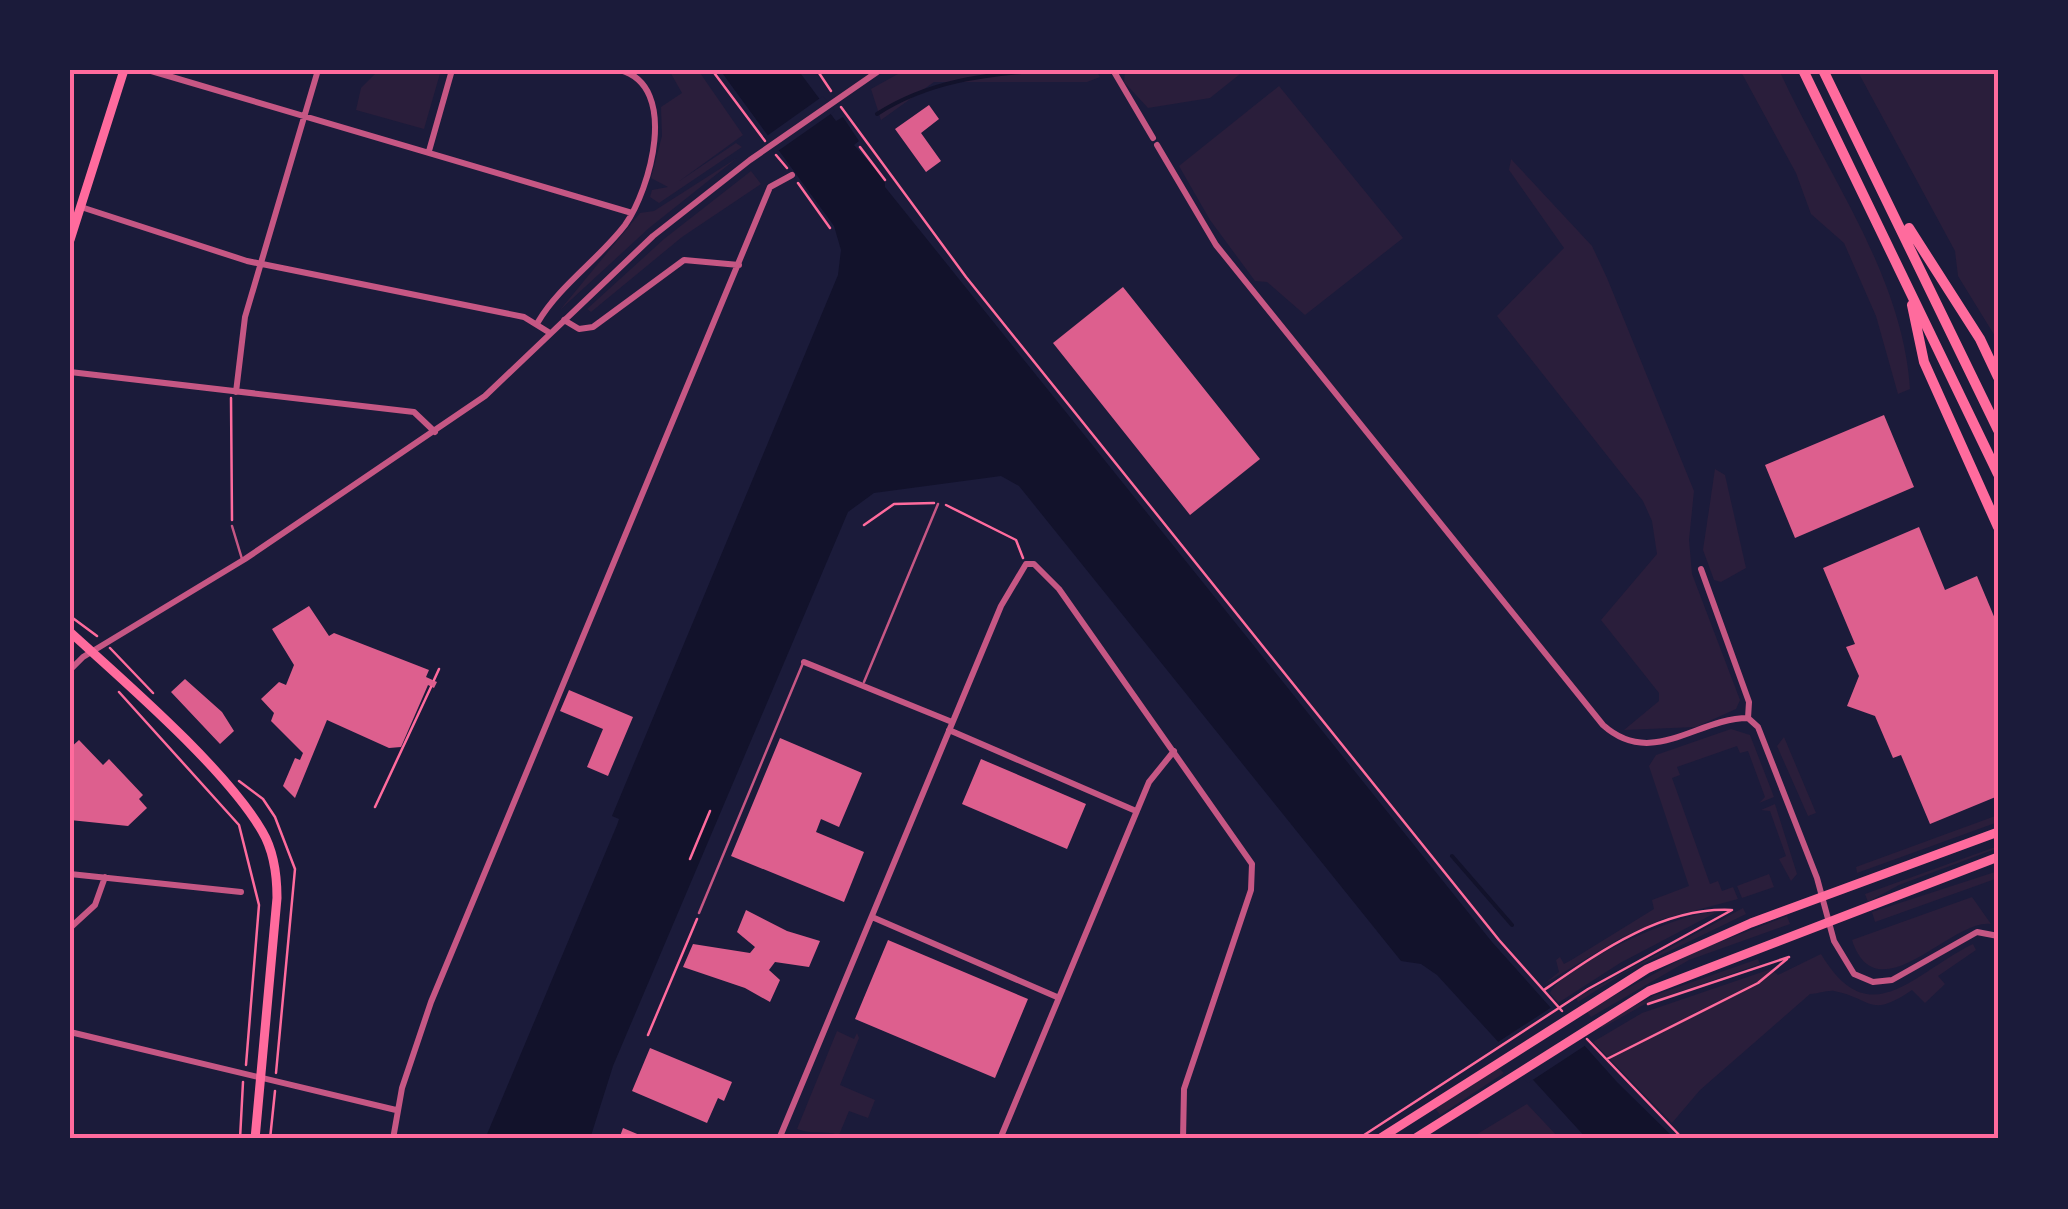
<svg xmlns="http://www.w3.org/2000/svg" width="2068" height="1209" font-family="Rubik,sans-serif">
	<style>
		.green { fill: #2a1e3b }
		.water { fill: #12122b }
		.pier { fill: #1b1b3a }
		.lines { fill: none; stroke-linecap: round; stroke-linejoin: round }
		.stream { stroke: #12122b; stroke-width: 4 }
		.building { fill: #dd5f8e }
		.path { stroke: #ff6b9d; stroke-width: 2.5 }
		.service { stroke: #c65784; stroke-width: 2.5 }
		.minor { stroke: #c65784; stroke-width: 6 }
		.secondary { stroke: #ff6b9d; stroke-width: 9 }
		.trunk { stroke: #ff6b9d; stroke-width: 10 }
		.neatline { fill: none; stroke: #ff6b9d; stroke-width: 4 }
	</style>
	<rect width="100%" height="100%" fill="#1b1b3a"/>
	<!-- green -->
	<path class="green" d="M379,70H441L424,129L356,110L361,88Z
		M669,70H698L743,135L678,182L736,143L742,147L659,203L650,197L652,190L668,187L651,178L662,136L661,107L682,93Z
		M905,70H1096L1100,77L1087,82H934L881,120L871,89Z
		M1125,70H1245L1210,98L1148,108L1124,82Z
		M1740,70H1779C1825,171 1903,275 1910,389L1898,394L1876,316L1844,243L1811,214L1796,173Z
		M1857,70H1998V341L1958,276L1955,251Z
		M1279,86L1403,238L1305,315L1267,282L1255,281L1210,220L1179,166Z
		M737,158L649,228L560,310L640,213L654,211Z
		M1511,159L1592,246L1607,278L1694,491L1689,540L1692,574L1740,700L1736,709L1696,727L1624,730L1659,701V693L1601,620L1657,554L1652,521L1643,501L1497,316L1564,248L1509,170Z
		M751,171L761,184L682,237L591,312L587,309L664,239Z
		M1715,469L1725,475L1746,568L1721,582L1714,580L1703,550Z
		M1731,729L1750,735L1774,797L1759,803L1765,797L1748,751L1740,753L1737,746L1677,767L1680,775L1672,778L1710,884L1718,881L1722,891L1733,887L1738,899L1663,919L1621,938L1544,984L1559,972L1556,960L1560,957L1564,964L1573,959L1654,909L1652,900L1689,886L1649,766L1656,755Z
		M1784,737L1816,813L1808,816L1777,746Z
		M1775,804L1797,874L1791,881L1779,859L1786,856L1770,811L1761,810Z
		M1998,815V822L1857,873L1856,867Z
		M1998,846V848L1899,885L1868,902L1865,894Z
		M1998,871V878L1875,922L1872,912Z
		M1769,874L1774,887L1742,898L1737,886Z
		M1972,897L1991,924C1953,917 1877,1017 1852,940Z
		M1743,908L1746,914L1624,973L1578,1002L1576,998Z
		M1717,912L1620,963L1558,1003L1550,993C1565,964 1682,911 1717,912Z
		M1787,916L1790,924L1689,960L1591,1017L1586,1011L1694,952Z
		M1973,944L1976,950L1938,976L1945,984L1925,1003L1912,990C1869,1019 1874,999 1834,991C1828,990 1817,994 1810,994L1700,1090L1672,1123L1593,1042L1642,1013L1771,969L1778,975L1821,954C1870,1036 1913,973 1973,944Z
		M1758,959L1760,964L1647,1003L1602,1028L1599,1025L1655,995Z
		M837,1031L854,1039L857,1033L859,1038L840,1085L875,1100L868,1118L849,1111L839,1135C823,1130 812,1135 797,1129Z
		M1498,1067L1504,1073L1440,1115L1435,1108Z
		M1527,1104L1560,1139H1469Z"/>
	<!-- water -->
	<path class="water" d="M720,70H798L836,121L843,117L859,141L854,145L885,180V187L1492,942L1617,1082L1675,1139H1587L1437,975L1421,964L1401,961L1019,486L1001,476L874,493L848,512L613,1066L590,1139H485L617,825L619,819L612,816L838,275L841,250L834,226Z"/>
	<!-- pier -->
	<path class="pier" d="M823,96L835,111L775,153L764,138Z
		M1555,1005L1589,1043L1528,1083L1492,1046Z"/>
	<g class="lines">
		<!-- stream -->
		<path class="stream" d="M1138,70H1141
			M877,114C928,81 986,74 1045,70
			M1452,856L1512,925"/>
	</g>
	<!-- building -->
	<path class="building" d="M929,105L939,119L921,133L941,161L926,172L895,129Z
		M1123,287L1260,459L1190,515L1053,343Z
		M1884,415L1914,487L1795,538L1765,465Z
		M1919,527L1945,590L1977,576L1998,626V796L1930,824L1901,755L1893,758L1875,716L1847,706L1859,676L1846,647L1855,644L1823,568Z
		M309,606L329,636L334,633L429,670L426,677L437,682L434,688L428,685L401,747L389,748L327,720L295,798L283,786L295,758L300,760L303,753L271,721L274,713L261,699L279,682L286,685L294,665L272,629Z
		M185,679L222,712L234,731L220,744L171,692Z
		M569,690L633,717L608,776L587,767L603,729L560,711Z
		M780,738L862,773L839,827L821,819L816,832L864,852L844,902L731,856Z
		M79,740L103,765L109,759L143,795L139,799L147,808L128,826L70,820V748Z
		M981,759L1086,804L1067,849L962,804Z
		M746,910L787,931L820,941L809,967L775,962L769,970L780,980L770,1002L745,988L683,967L693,944L750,953L755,947L737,932Z
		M888,940L1028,999L995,1078L855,1019Z
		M650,1048L732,1082L724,1101L718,1098L707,1123L632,1091Z
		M623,1128L649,1139H619Z"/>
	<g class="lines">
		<!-- path -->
		<path class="path" d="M712,70L765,141
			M817,70L831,91
			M841,107L966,277L1499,940L1562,1011
			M860,147L885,180
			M776,155L787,168
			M798,183L830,228
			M231,398L232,520
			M946,505L1016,540L1023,558
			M864,525L894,504L934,503
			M70,616L97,636
			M110,648L153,693
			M434,680L439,669
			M119,692L239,825L259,905L246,1065
			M239,781L263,799L275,817L295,869L276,1073
			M375,807L431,687
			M690,859L710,811
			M1544,990C1599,952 1662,907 1731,910
			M1648,1004L1789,957
			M648,1035L697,919
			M1587,1039L1683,1139
			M1607,1059L1758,983L1787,959
			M240,1139L243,1082
			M270,1139L275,1091
			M1358,1139L1588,989L1732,910"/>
		<!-- service -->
		<path class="service" d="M232,526L242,559
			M864,682L938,504
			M699,913L803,663"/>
		<!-- minor -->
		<path class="minor" d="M148,70L632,213
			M1113,70L1153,138
			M1157,145L1216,245L1603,725C1652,769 1697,718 1748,718
			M429,151L452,70
			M81,207L247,261L524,317L550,333
			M564,320L579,329L593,327L684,260L739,265
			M538,322C559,286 599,259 625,225C650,190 680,86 620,70
			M70,372L414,412L435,432
			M236,392L245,317L318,70
			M1701,569L1749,702L1748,718L1758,727L1817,878L1834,941L1854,974L1873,982L1892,980L1977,932L1998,936
			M804,662L952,722
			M70,670L83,657L245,559L485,396L653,236L750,160L880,70
			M949,730L1136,811
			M70,874L241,892
			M872,917L1057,997
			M70,928L95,905L105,877
			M70,1032L396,1110
			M393,1139L402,1088L431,1002L770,187L792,175
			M779,1139L1001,606L1026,564H1034L1059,589L1252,864L1251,890L1184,1089L1183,1139
			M1000,1139L1149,782L1174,751"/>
		<!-- secondary -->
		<path class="secondary" d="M70,240L124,70
			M70,632C125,682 226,769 262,831C274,851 277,875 277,898L255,1139
			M1379,1139L1647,969L1751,923L1998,832
			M1414,1139L1649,991L1998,857"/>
		<!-- trunk -->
		<path class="trunk" d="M1803,70L1998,474
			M1823,70L1998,430
			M1909,228L1980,339L1998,377
			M1912,305L1924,362L1998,527"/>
	</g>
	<!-- border -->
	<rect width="2068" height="1209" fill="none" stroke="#1b1b3a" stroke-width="145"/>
	<rect x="72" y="72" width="1924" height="1064" class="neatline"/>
</svg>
